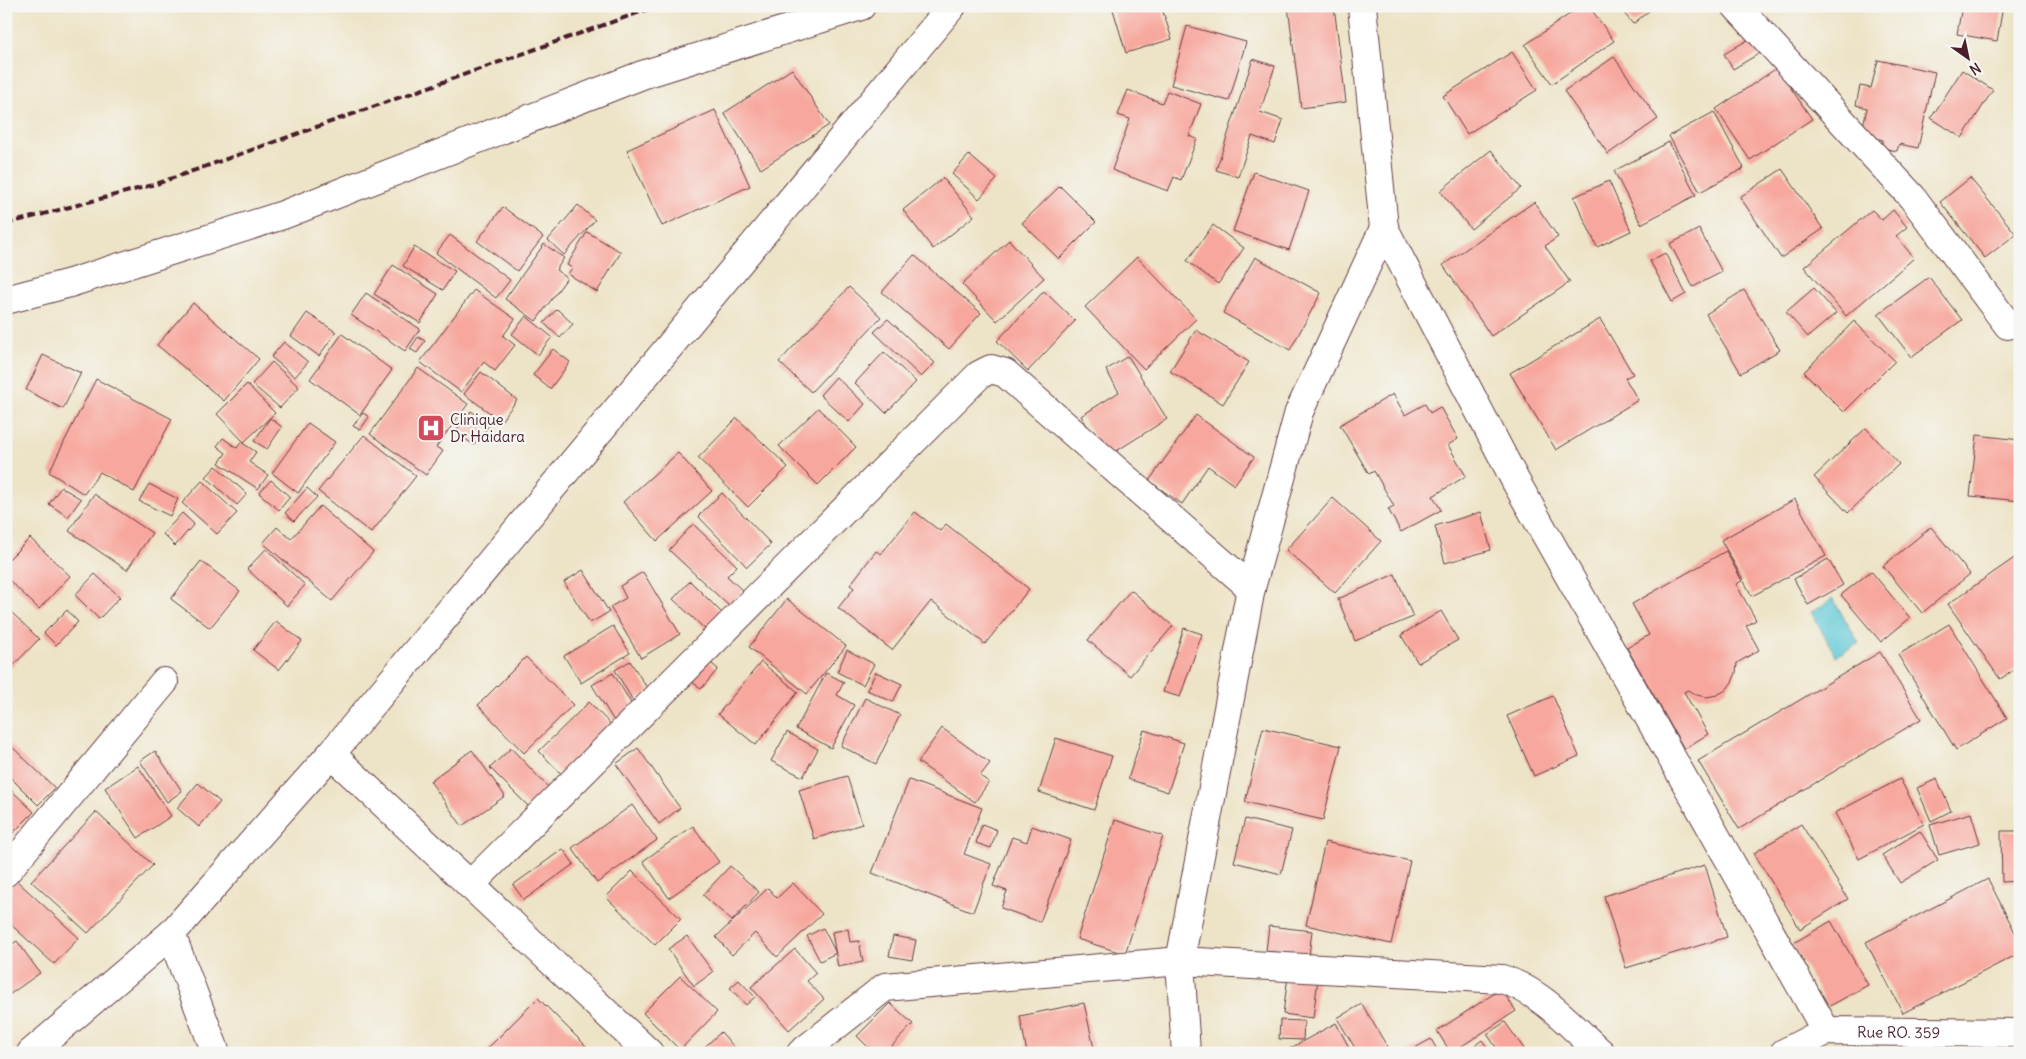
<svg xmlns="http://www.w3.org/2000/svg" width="2026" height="1059" font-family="Delius,sans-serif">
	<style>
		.water { fill: #5cc8d5; stroke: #537480 }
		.building { fill: #f7a79d }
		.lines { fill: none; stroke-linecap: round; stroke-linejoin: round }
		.minor-casing { stroke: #623c42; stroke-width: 30 }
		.tertiary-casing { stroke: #623c42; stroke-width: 30 }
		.minor { stroke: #fff; stroke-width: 28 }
		.tertiary { stroke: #fff; stroke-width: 28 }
		.rail { stroke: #4a1f2b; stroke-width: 4; stroke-dasharray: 8 4; stroke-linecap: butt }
		.labels { text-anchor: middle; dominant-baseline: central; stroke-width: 4.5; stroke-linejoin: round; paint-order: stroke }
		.poi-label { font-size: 15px; fill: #4a1f2b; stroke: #f6f6f2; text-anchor: start }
		.street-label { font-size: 15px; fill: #4a1f2b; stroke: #f6f6f2 }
	</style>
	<rect width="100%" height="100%" fill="#f6f6f2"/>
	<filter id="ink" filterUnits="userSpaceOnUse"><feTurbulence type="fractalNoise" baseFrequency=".02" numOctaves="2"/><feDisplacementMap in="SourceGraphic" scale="10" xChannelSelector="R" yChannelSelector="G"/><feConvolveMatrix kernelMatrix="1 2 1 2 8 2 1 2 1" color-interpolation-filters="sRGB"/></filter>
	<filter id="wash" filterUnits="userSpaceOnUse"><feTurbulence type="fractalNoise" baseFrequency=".0096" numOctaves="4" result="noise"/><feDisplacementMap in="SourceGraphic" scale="20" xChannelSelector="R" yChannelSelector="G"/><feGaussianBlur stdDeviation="1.12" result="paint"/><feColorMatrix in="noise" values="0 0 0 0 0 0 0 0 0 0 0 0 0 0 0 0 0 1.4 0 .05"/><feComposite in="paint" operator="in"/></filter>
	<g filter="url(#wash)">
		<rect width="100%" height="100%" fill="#ede3c6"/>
		<!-- water -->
		<path class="water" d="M1833,599L1859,643L1836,656L1811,612Z"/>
		<g id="blocks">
			<!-- building -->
			<path class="building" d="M1112,6H1161L1172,39L1126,53Z
				M1288,6H1334L1346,102L1301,108Z
				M1581,6H1589L1614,41L1552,84L1525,45Z
				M1618,6H1647L1650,10L1633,24Z
				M1962,6H2003L1997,41L1957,34Z
				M1187,26L1246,42L1229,101L1171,85Z
				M1751,38L1760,53L1733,69L1724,54Z
				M1512,52L1537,90L1467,134L1443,96Z
				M1614,57L1658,119L1608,154L1564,91Z
				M1253,59L1275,66L1260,112L1283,120L1275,144L1252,136L1238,177L1216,170Z
				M1878,60L1935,72L1918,148L1899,144L1897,151L1882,148L1883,140L1861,135L1867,108L1856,105L1860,86L1871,88Z
				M1777,68L1812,119L1750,160L1716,109Z
				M792,69L829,125L761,169L724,113Z
				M1962,70L1993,90L1962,138L1931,118Z
				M1128,90L1162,103L1167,91L1201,104L1189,136L1197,139L1181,180L1174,177L1168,191L1112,170L1130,119L1118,115Z
				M715,110L750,186L662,226L627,150Z
				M1714,112L1744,168L1700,192L1669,136Z
				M1669,142L1696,195L1641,224L1614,171Z
				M1491,150L1521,188L1471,229L1440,191Z
				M969,155L997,179L979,199L952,174Z
				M1782,169L1823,229L1781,258L1740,197Z
				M1254,172L1309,191L1289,250L1233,231Z
				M943,178L974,216L933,249L903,210Z
				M1970,178L2016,234L1985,258L1940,202Z
				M1609,181L1631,231L1597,247L1574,197Z
				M1060,186L1096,222L1059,259L1022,223Z
				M1534,202L1558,237L1545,246L1570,282L1491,336L1443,265Z
				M578,205L595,220L564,255L548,240Z
				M503,207L543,237L517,271L477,241Z
				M1872,210L1882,220L1893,210L1907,227L1896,236L1914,258L1846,316L1804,267Z
				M1213,225L1244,248L1218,284L1187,261Z
				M1699,229L1722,272L1693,287L1670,244Z
				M587,232L621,252L597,292L568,274L572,268L567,265Z
				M450,235L510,280L496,298L436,253Z
				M1009,240L1044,278L997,321L962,284Z
				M544,244L564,258L556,270L567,278L536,321L505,299Z
				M414,247L455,271L443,290L403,266Z
				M1665,253L1686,294L1672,302L1650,261Z
				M914,255L981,313L949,349L882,292Z
				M1137,257L1196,319L1144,369L1085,307Z
				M1255,257L1321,293L1290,350L1223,313Z
				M393,265L438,294L420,323L374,294Z
				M1929,277L1962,320L1911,357L1878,314Z
				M849,287L881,317L811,392L779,362Z
				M1814,288L1836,313L1808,337L1786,312Z
				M474,290L515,319L503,336L515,345L495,371L484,362L461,392L420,362Z
				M1744,290L1780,350L1741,373L1706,314Z
				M1044,291L1075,321L1028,371L997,341Z
				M366,293L420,329L405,351L351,315Z
				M193,303L259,359L224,401L157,345Z
				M557,309L573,324L560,338L544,323Z
				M307,313L336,332L319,356L291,336Z
				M526,316L552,337L538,355L512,334Z
				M888,319L935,363L921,377L874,332Z
				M1600,319L1633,374L1625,378L1638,400L1556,450L1510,373Z
				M1854,321L1895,361L1844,412L1804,372Z
				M1196,330L1249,362L1223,404L1170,371Z
				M342,334L392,370L360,415L310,379Z
				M418,337L425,341L417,353L410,349Z
				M284,342L308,362L295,377L271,357Z
				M553,349L570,362L550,389L533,375Z
				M884,352L916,382L886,413L855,383Z
				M43,355L81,373L63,409L26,390Z
				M1128,356L1167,419L1107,457L1081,416L1119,392L1106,370Z
				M272,362L299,387L280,408L252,384Z
				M418,368L468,404L436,447L443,451L426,475L370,434Z
				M481,372L517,400L501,421L464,394Z
				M836,377L865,404L849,422L820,395Z
				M96,379L172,419L134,492L100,472L84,494L49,472Z
				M247,384L275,413L244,442L217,414Z
				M1393,394L1405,415L1425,404L1430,413L1440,407L1458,439L1448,445L1466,476L1433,496L1441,510L1401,532L1388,509L1394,506L1374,471L1369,474L1340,425Z
				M818,408L856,447L818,485L779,446Z
				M471,411L490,424L474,445L455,432Z
				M363,413L369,417L360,430L353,426Z
				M1196,415L1254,457L1234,485L1208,466L1182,504L1149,481Z
				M270,418L282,427L267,449L254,441Z
				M737,418L788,467L748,507L698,458Z
				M308,423L335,442L298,493L272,473Z
				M1866,428L1899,464L1848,513L1814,477Z
				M364,435L416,476L371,533L318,491Z
				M1977,435L2020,440V501L1970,496Z
				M223,438L237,448L241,442L256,452L249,462L268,475L258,489L219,463L226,453L217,446Z
				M678,453L712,491L657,541L623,502Z
				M216,466L247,494L237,505L206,477Z
				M271,480L290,497L279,510L259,493Z
				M202,481L237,513L217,534L182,503Z
				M149,484L178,499L170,516L139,501Z
				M61,487L81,499L68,517L49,504Z
				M307,488L317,497L294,521L285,513Z
				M722,493L771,544L747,567L698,516Z
				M94,494L152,533L127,570L69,531Z
				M1333,498L1381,541L1335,593L1286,550Z
				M1795,499L1826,556L1752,596L1721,540Z
				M320,506L373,552L332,601L263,543L277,527L291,539Z
				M915,512L940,531L946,524L1029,589L985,644L931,601L892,650L838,608L854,588L850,585L876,551L881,554Z
				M1481,512L1491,550L1445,563L1435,526Z
				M182,513L194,524L175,546L163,534Z
				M693,524L737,566L727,576L743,591L729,606L669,550Z
				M1931,527L1970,574L1922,613L1883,566Z
				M30,538L70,576L39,609L6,577V562Z
				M266,549L305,585L287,606L247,569Z
				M1726,551L1742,581L1736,584L1756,620L1746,626L1759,650L1737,663L1736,673L1732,682L1726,690L1717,695L1707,697L1697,695L1688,690L1684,692L1708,734L1684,749L1627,648L1649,635L1632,604Z
				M2020,554V666L2000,679L1948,604Z
				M1828,559L1843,585L1808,605L1794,579Z
				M201,561L240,591L210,628L171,599Z
				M583,570L609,612L590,623L564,582Z
				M1871,571L1910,618L1881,642L1841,595Z
				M643,572L680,634L641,658L610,607L626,598L620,586Z
				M95,574L120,597L99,619L75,595Z
				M1395,574L1413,617L1355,641L1338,599Z
				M690,581L722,613L706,630L673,599Z
				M1131,590L1173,626L1130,676L1088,640Z
				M787,599L846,646L807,694L749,647Z
				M6,607L39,639L6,673Z
				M67,610L78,622L56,645L44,633Z
				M1441,611L1458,640L1418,663L1401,635Z
				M276,621L302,641L279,670L253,650Z
				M1949,624L2007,718L1956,750L1898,655Z
				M613,626L630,653L581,683L564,656Z
				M1184,628L1202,634L1180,697L1163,692Z
				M847,650L874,664L863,685L837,672Z
				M1880,652L1921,719L1739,829L1698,761Z
				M526,657L573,705L524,753L478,705Z
				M707,660L718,669L701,689L690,680Z
				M630,661L649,691L633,701L615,670Z
				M761,662L798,692L756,745L718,714Z
				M876,672L902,684L893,702L867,690Z
				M613,673L634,708L614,721L592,685Z
				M826,673L844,682L837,695L854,705L831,748L796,729Z
				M1553,696L1579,756L1534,776L1507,716Z
				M865,698L900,715L876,764L841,746Z
				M589,702L617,731L567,780L539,751Z
				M2019,708H2020V726L2016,725Z
				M942,728L990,763L980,776L989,782L975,802L918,762Z
				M1263,728L1341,746L1323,820L1245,802Z
				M1144,730L1184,743L1168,792L1128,779Z
				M787,732L818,749L803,777L771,761Z
				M1056,738L1112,756L1094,810L1039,792Z
				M6,741L55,788L38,805L6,773Z
				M511,748L549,788L529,807L490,768Z
				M638,748L680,808L659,824L616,764Z
				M472,750L505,796L462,826L430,781Z
				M155,751L182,791L167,802L140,761Z
				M138,766L171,816L138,838L105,788Z
				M847,776L862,824L814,839L799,790Z
				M1900,779L1924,824L1859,859L1835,813Z
				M1937,779L1951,811L1931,821L1917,788Z
				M909,780L982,808L964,854L991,864L973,912L872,873Z
				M198,783L220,802L199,827L177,808Z
				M6,785L34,812L12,834L6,828Z
				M632,805L657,840L597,883L572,848Z
				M96,812L153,865L88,933L31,881Z
				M1971,813L1980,843L1939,855L1930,825Z
				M1245,819L1292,830L1281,874L1234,862Z
				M1115,820L1163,836L1125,954L1077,939Z
				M982,824L997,830L991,848L976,843Z
				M1801,824L1848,899L1800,929L1754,853Z
				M693,826L719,862L669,898L643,861Z
				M1032,826L1071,840L1040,922L1001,908L1007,891L993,886L1012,837L1027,842Z
				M1920,831L1938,860L1900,883L1882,855Z
				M2001,831H2020V881L2002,882Z
				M1325,842L1410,861L1391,944L1306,925Z
				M563,849L574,864L524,900L513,885Z
				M1705,865L1727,937L1626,968L1604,896Z
				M730,866L759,892L732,921L703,895Z
				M632,871L681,919L655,945L606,897Z
				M1988,879L2020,942V953L1903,1013L1866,942Z
				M16,880L79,938L54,964L6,920V891Z
				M793,883L822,914L777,957L755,933L732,955L716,937L768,888L777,898Z
				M1831,921L1868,985L1828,1007L1792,944Z
				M1269,926L1312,931L1309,956L1266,951Z
				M823,928L836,953L820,961L807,936Z
				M848,929L850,942L859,941L863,962L838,967L832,932Z
				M687,936L713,972L694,986L668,949Z
				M893,936L916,940L912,960L889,956Z
				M17,941L40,973L6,997V948Z
				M795,949L816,973L807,981L824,999L789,1030L751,987Z
				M680,976L717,1012L680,1050L643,1013Z
				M1288,976L1318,979L1313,1018L1283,1014Z
				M739,980L755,997L746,1005L730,988Z
				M1501,989L1516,1011L1451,1053L1437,1031Z
				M538,998L593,1053H491L487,1049Z
				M890,1003L913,1024L885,1053H874L857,1036Z
				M1084,1003L1095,1053H1027L1020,1016Z
				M1362,1004L1391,1053H1358L1337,1018Z
				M1280,1020L1304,1021L1303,1040L1279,1039Z
				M1505,1022L1527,1053H1500L1487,1034Z
				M1336,1023L1352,1053H1291L1289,1049Z
				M721,1032L739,1053H698Z
				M1431,1039L1439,1053H1406Z
				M1482,1040L1491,1053H1465Z"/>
		</g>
	</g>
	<g filter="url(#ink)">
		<use href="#blocks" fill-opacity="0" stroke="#623c42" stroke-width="1"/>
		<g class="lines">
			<!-- minor casing -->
			<g class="minor-casing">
				<g id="minor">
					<path d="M1736,6L1912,197L2008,325"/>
					<path d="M1384,228L1516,482L1826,1031"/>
					<path d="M331,754L649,1053"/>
					<path d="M6,872L164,682"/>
					<path d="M470,885L979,375L991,369L1005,373L1251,588"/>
					<path d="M171,934L216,1053"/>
					<path d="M31,1053L171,934L331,754L952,6"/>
					<path d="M801,1053L885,987L1180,961L1502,979C1541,991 1571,1026 1601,1053"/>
					<path d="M1186,1053L1180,961L1251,588L1299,412L1384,228L1362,6"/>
					<path id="s1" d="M1784,1053L1826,1031L2020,1033"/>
				</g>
			</g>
			<!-- tertiary casing -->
			<g class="tertiary-casing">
				<path id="tertiary" d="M6,300L70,283L283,215L642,75L861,6"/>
			</g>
			<!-- minor -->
			<use href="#minor" class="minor"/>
			<!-- tertiary -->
			<use href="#tertiary" class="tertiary"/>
			<!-- rail -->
			<path class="rail" d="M6,224L156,184L657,6"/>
		</g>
	</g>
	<!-- icons -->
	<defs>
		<g id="hospital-square" transform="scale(1.4375)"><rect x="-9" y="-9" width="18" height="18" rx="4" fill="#d1495b" stroke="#f6f6f2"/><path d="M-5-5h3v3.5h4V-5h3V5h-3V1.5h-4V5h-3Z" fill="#fff"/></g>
	</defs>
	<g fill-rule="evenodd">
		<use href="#hospital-square" x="431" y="428"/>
	</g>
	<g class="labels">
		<!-- poi labels -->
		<g class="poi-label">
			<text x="450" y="419">Clinique<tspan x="450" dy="17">Dr Haidara</tspan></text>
		</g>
		<!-- street labels -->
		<g class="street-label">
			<text stroke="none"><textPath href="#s1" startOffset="120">Rue RO. 359</textPath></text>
		</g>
	</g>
	<!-- margin -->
	<rect width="2026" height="1059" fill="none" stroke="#f6f6f2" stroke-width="25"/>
	<!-- north arrow -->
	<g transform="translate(1968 58) rotate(147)" stroke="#f6f6f2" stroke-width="4" paint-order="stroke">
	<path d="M0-4L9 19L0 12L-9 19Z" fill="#4a1f2b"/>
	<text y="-8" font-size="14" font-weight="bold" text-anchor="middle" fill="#4a1f2b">N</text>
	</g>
</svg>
